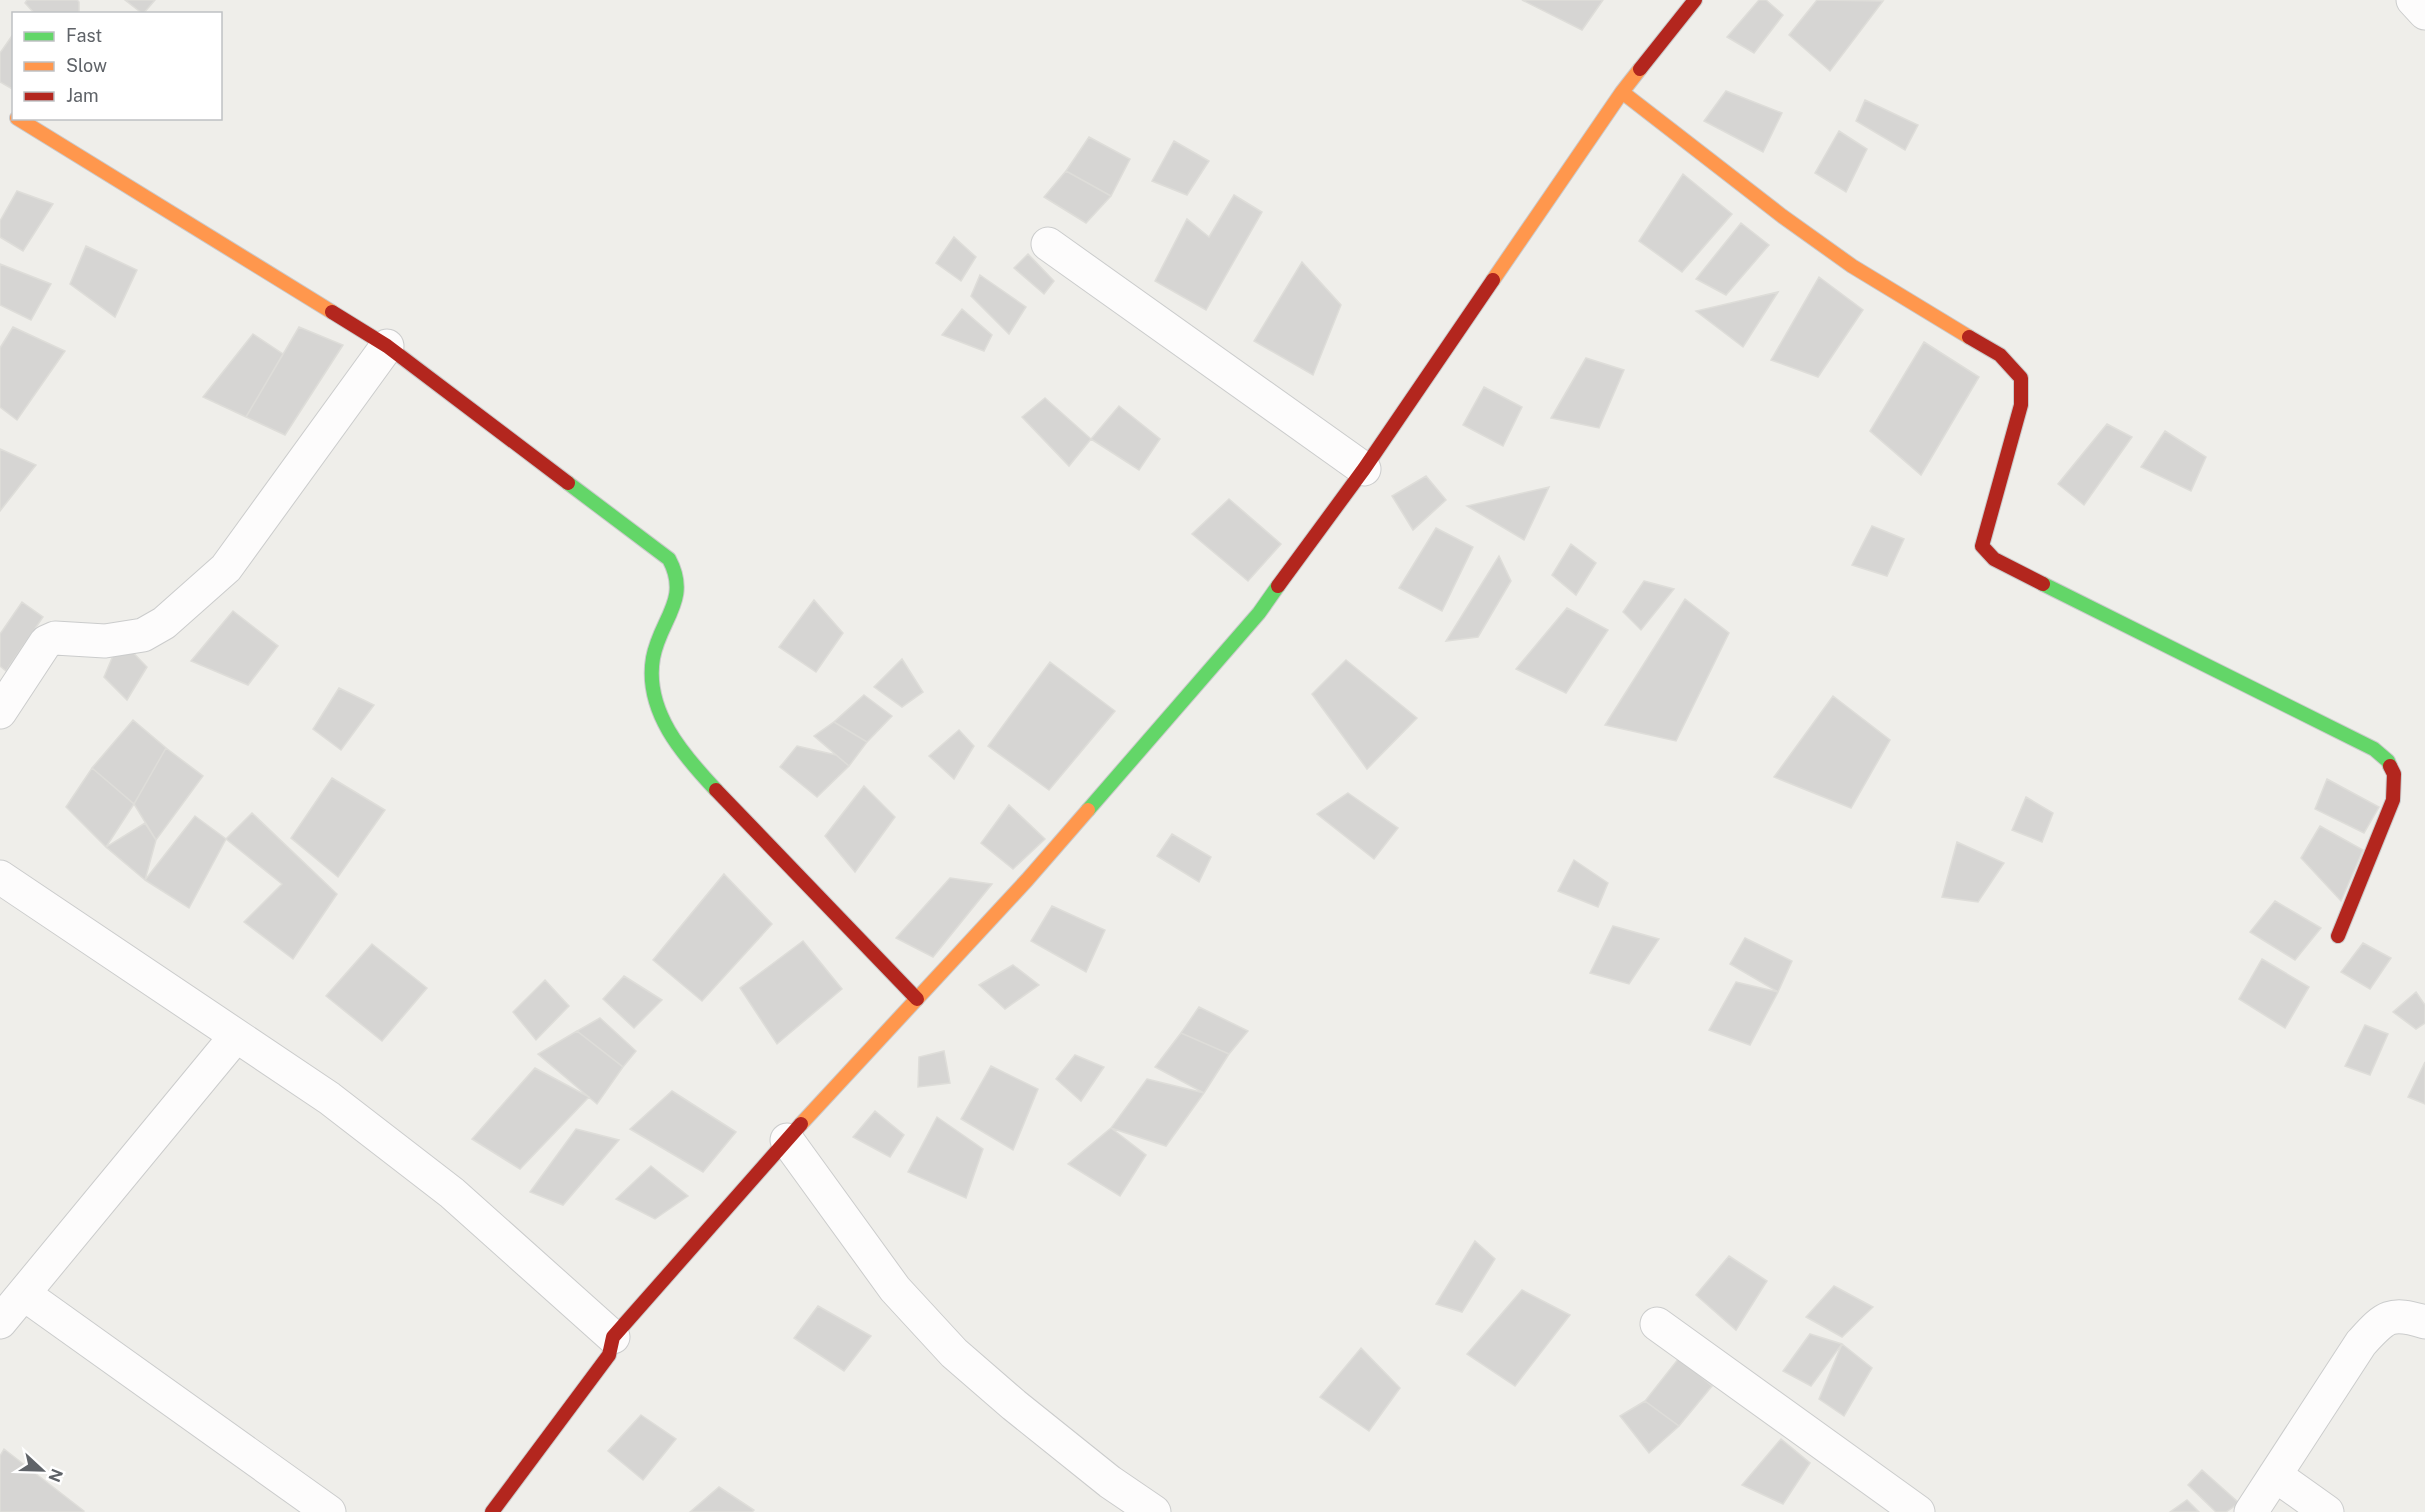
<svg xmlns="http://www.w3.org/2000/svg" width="2425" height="1512" font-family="'Public Sans',sans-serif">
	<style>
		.building { fill: #d6d5d3; stroke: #deddd9; stroke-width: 1.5 }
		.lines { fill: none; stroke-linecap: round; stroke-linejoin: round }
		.street-casing { stroke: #cbcccc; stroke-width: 35 }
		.fast-casing { stroke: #cacacb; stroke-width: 16 }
		.slow-casing { stroke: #cacacb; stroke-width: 16 }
		.jam-casing { stroke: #cacacb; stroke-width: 16 }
		.street { stroke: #fdfcfc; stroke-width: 33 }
		.fast { stroke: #63d668; stroke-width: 14 }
		.slow { stroke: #ff974d; stroke-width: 14 }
		.jam { stroke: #b3261e; stroke-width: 14 }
	</style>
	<rect width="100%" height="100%" fill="#efeeea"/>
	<!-- building -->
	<path class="building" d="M27,0H77L79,2V14H35L25,3Z
		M125,0H155L143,14Z
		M1522,0H1603L1582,30Z
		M1759,0H1766L1783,15L1754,53L1727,37Z
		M1817,0L1883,1L1830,71L1789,35Z
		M14,33V90L0,82V53Z
		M1726,91L1782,113L1763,152L1704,121Z
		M1865,100L1918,125L1905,150L1856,121Z
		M1839,131L1867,149L1846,192L1815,173Z
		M1089,137L1130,159L1111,196L1066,171Z
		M1174,141L1209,161L1187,195L1152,181Z
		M1066,171L1111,196L1086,223L1044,197Z
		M1683,174L1732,214L1682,272L1639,241Z
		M17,191L53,204L23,251L0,237V221Z
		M1234,195L1262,212L1206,310L1155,281L1187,219L1209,237Z
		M1741,223L1769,245L1726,295L1696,279Z
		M954,237L976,257L961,281L936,263Z
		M86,246L137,270L115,317L70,284Z
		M1028,254L1054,281L1044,294L1014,268Z
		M1302,262L1341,305L1313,375L1254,341Z
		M0,264L51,284L31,320L0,305Z
		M980,275L1026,307L1009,334L971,296Z
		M1819,277L1863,310L1818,377L1771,360Z
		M1778,292L1743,347L1696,311Z
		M962,309L992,335L984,351L942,335Z
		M13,327L65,351L17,420L0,407V348Z
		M299,327L343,345L285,435L246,417Z
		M253,334L283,354L246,417L203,397Z
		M1924,342L1979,377L1921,475L1870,431Z
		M1586,358L1624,370L1599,428L1551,418Z
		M1484,387L1522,407L1503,446L1463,425Z
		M1045,398L1091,439L1069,466L1022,417Z
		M1119,406L1160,439L1139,470L1091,439Z
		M2107,424L2132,437L2084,505L2058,484Z
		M2165,431L2206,457L2191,491L2141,467Z
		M0,449L36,465L0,511Z
		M1426,476L1446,500L1413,530L1392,496Z
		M1549,487L1524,540L1467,506Z
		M1229,499L1281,544L1248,581L1192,534Z
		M1872,526L1904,539L1887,576L1852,565Z
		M1436,528L1473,547L1442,611L1399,588Z
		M1571,544L1596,563L1576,595L1552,575Z
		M1499,556L1511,581L1478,637L1446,641Z
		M1644,581L1674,589L1641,630L1623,612Z
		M1685,599L1729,633L1676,741L1605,725Z
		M814,600L843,633L816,672L779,647Z
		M22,602L43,617L6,671L0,666V634Z
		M1567,608L1608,630L1566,693L1516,669Z
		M233,611L278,646L248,685L191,661Z
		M120,639L147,667L127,700L104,677Z
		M902,659L923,692L902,707L874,687Z
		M1346,660L1417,718L1367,769L1312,694Z
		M1050,662L1115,711L1049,790L988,746Z
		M339,688L374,705L341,750L313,729Z
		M864,695L892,716L867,742L834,722Z
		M1833,696L1890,740L1851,808L1774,777Z
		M133,720L166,748L134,804L92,768Z
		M834,722L867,742L849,766L814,736Z
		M959,730L974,746L954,779L929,756Z
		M797,746L836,755L849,766L817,797L780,767Z
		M166,748L203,776L156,840L134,804Z
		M92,768L134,804L106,847L66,807Z
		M332,778L385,810L338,877L291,838Z
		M2327,779L2379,807L2364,833L2315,809Z
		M864,786L895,817L855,872L825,836Z
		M1348,793L1398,828L1374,859L1317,814Z
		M2026,797L2053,813L2042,842L2012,830Z
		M1009,805L1045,839L1013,869L981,843Z
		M252,813L337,894L293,959L244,922L282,884L226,839Z
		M195,816L226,839L189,908L145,880Z
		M145,823L156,840L145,880L106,847Z
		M2320,826L2363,850L2341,901L2301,858Z
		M1172,834L1211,857L1199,882L1157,856Z
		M1957,842L2004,863L1978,902L1942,897Z
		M1574,860L1608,883L1598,907L1558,891Z
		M724,874L772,924L702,1001L653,960Z
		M950,878L992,884L933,957L896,938Z
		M2275,901L2321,928L2295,960L2250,932Z
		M1052,906L1105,930L1086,972L1031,941Z
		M1613,926L1659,939L1629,984L1590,973Z
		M1745,938L1792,961L1778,992L1730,964Z
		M803,941L842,989L777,1044L740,988Z
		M2363,943L2391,958L2370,989L2341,972Z
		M372,944L427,988L382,1041L326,996Z
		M2262,959L2309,987L2285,1028L2239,999Z
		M1013,965L1039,985L1005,1009L979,985Z
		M624,976L662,1000L634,1028L603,999Z
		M545,980L569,1006L536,1040L513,1012Z
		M1736,982L1778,992L1750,1045L1709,1030Z
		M2416,992L2425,1005V1023L2416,1029L2393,1012Z
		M1199,1007L1248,1031L1229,1054L1181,1033Z
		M600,1018L636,1051L623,1067L577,1031Z
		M2365,1025L2388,1034L2370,1075L2345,1066Z
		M577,1031L623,1067L597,1104L538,1054Z
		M1181,1033L1229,1054L1204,1093L1155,1067Z
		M944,1051L950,1083L918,1087L919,1057Z
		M1075,1055L1104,1067L1081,1101L1056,1079Z
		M2425,1062V1104L2408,1097Z
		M991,1066L1038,1089L1013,1150L961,1119Z
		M535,1068L589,1097L520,1169L472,1139Z
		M1147,1079L1204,1093L1166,1146L1111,1128Z
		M672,1091L736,1132L703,1172L630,1129Z
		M875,1111L904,1135L890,1157L853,1137Z
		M937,1117L983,1149L966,1198L908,1172Z
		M1111,1128L1146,1155L1120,1196L1068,1164Z
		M576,1129L619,1140L563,1205L530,1192Z
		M651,1166L688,1196L655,1219L616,1199Z
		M1475,1241L1495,1259L1462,1312L1436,1304Z
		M1729,1256L1767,1281L1736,1330L1696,1295Z
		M1834,1286L1873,1307L1842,1337L1806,1317Z
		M1522,1290L1570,1315L1515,1386L1467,1354Z
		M818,1306L871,1336L844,1371L794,1338Z
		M1810,1334L1842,1344L1811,1386L1783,1371Z
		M1842,1344L1872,1368L1844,1416L1819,1399Z
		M1361,1348L1400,1388L1369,1431L1320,1397Z
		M1679,1358L1712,1386L1679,1426L1645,1401Z
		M1645,1401L1679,1426L1649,1453L1620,1416Z
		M641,1415L676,1439L643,1480L608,1451Z
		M1781,1439L1810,1463L1783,1504L1742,1485Z
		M4,1449L84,1511L83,1512H0V1456Z
		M2202,1470L2239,1503L2226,1512H2216L2188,1485Z
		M719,1487L754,1510L752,1512H690Z
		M2187,1500L2199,1512H2170Z"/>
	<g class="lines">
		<!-- street casing -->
		<g class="street-casing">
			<path id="street" d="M2413,0L2425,13
				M1048,244L1364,469
				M0,712L46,642L55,638L105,641L143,635L164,623L226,568L387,346
				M0,877L329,1098L452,1193L613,1337
				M787,1140L895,1289L954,1353L1014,1405L1110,1482L1154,1512
				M24,1294L329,1512
				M0,1322L236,1036
				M1657,1324L1918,1512
				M2275,1475L2327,1512
				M2251,1512L2361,1343C2385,1317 2389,1311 2425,1322"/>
		</g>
		<!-- fast casing -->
		<g class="fast-casing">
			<path id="fast" d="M568,483L669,559C691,600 660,619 653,658C644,711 683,755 716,790
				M2043,584L2374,749L2388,761L2390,766
				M1088,810L1259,613L1278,586"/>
		</g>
		<!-- slow casing -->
		<g class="slow-casing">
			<path id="slow" d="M1622,92L1782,216L1852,266L1969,337
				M17,118L332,312
				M1493,280L1622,92L1640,69
				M801,1124L1027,880L1088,810"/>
		</g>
		<!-- jam casing -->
		<g class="jam-casing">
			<path id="jam" d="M1640,69L1695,0
				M332,312L387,346L568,483
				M1969,337L2000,355L2021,378V405L1982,546L1994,559L2043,584
				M1278,586L1364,469L1493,280
				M716,790L917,999
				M2338,936L2393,800L2394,774L2390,766
				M492,1512L609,1355L613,1337L801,1124"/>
		</g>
		<!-- street -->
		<use href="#street" class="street"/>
		<!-- fast -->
		<use href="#fast" class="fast"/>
		<!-- slow -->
		<use href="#slow" class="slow"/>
		<!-- jam -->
		<use href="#jam" class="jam"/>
	</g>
	<!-- legend -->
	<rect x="12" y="12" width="210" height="108" fill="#ffffff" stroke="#bfc1c3" stroke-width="1.5"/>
	<rect x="24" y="32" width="30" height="9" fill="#63d668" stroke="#bfc1c3" stroke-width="1.5"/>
	<text x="66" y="42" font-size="18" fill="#5f6368">Fast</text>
	<rect x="24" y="62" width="30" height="9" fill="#ff974d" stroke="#bfc1c3" stroke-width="1.5"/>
	<text x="66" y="72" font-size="18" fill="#5f6368">Slow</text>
	<rect x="24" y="92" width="30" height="9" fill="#b3261e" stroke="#bfc1c3" stroke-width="1.5"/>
	<text x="66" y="102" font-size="18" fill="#5f6368">Jam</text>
	<!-- north arrow -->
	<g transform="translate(42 1470) rotate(112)" stroke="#ffffff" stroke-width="4.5" paint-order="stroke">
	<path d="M0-4.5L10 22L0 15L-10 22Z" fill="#5f6368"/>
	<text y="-9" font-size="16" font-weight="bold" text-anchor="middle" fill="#5f6368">N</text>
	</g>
</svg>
